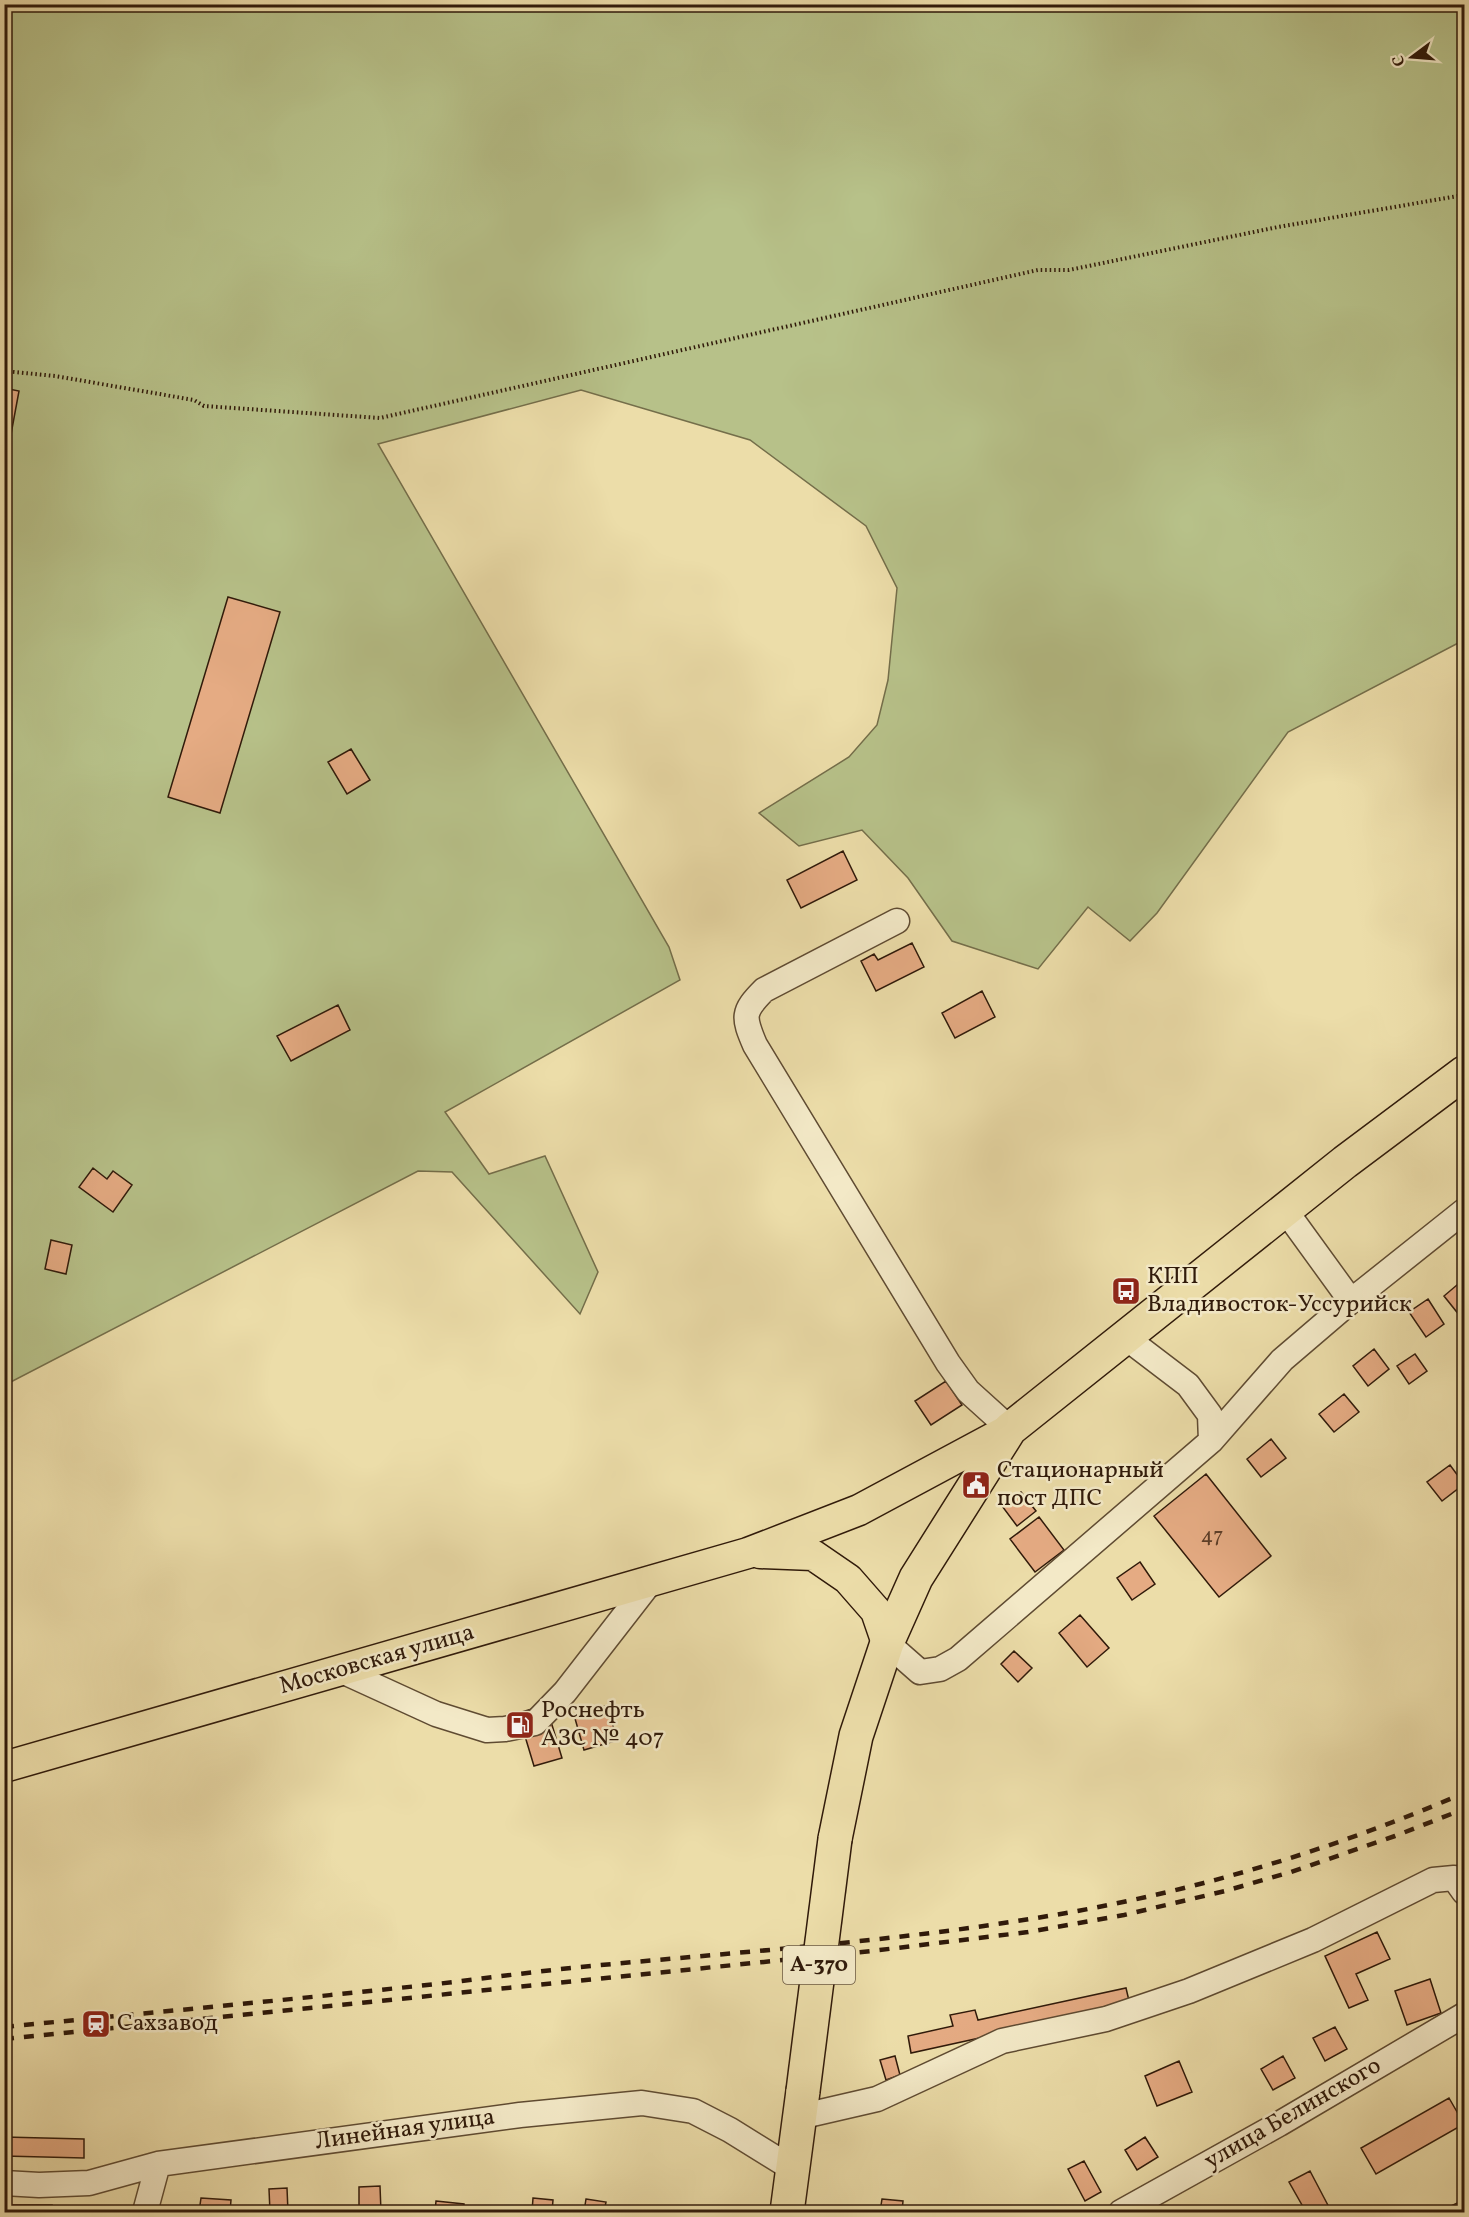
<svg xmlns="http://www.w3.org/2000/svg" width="1469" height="2217" font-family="Vollkorn,serif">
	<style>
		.green { fill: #b7c189; stroke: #746e4a; stroke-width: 1.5 }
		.building { fill: #e5ab83; stroke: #301a0a; stroke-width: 1.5 }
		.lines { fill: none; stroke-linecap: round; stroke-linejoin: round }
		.minor-casing { stroke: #5f4b32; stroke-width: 27 }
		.major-casing { stroke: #301a0a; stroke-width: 33 }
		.highway-casing { stroke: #301a0a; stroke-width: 36 }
		.path { stroke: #301a0a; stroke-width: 4; stroke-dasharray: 1.5 3; stroke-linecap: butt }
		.minor { stroke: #f3e9c7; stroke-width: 24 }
		.major { stroke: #ecdda9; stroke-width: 30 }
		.highway { stroke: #ecdda9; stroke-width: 33 }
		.rail { stroke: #301a0a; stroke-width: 4.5; stroke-dasharray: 10 10; stroke-linecap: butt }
		.highway-bridge-casing { stroke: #301a0a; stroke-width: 36; stroke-linecap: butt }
		.highway-bridge { stroke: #ecdda9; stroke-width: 33 }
		.labels { text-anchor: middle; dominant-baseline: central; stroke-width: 5; stroke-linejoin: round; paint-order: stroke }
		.number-label { font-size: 21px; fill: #5d3e28 }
		.shield { fill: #f3e9c7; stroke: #6a5843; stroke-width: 1.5 }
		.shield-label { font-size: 22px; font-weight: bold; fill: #301a0a }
		.poi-label { font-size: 24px; fill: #301a0a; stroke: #f3e9c7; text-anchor: start }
		.street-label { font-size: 24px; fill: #301a0a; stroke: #f3e9c7 }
	</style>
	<rect width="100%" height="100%" fill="#ecdda9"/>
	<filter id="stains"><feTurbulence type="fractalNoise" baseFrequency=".00333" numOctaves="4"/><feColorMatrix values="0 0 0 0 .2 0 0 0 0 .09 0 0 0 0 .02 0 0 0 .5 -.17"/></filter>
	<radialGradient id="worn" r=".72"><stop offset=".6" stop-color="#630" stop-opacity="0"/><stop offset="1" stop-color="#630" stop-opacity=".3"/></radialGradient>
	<!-- green -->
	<path class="green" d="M5,5H1464V640L1288,732L1157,913L1130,941L1088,907L1038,969L952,941L908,878L862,830L799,846L759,813L849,757L877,725L888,680L897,588L866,526L750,440L581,390L378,444L669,947L680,980L445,1112L489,1174L545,1156L598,1272L580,1314L452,1172L418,1171L5,1385Z"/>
	<!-- building -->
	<path class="building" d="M4,388L19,391L4,472Z
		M228,597L280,612L220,813L168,797Z
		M351,749L370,780L347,794L328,762Z
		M843,851L857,880L801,908L787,880Z
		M912,943L924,967L876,991L861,961L874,954L878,960Z
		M982,991L995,1017L955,1038L942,1013Z
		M338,1005L350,1030L291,1061L277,1036Z
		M93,1168L107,1179L113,1171L132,1185L113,1212L79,1187Z
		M51,1240L72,1245L66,1274L45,1269Z
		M1464,1279V1321L1444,1296Z
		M1428,1299L1444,1324L1426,1337L1409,1312Z
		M1374,1349L1389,1369L1368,1386L1353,1366Z
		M1415,1354L1427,1371L1409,1384L1397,1366Z
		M946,1381L962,1405L931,1425L915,1401Z
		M1344,1394L1359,1412L1334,1432L1319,1414Z
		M1271,1439L1286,1458L1261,1477L1247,1459Z
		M1450,1465L1464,1484L1442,1501L1427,1482Z
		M1206,1474L1271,1556L1219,1597L1154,1516Z
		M1021,1492L1036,1511L1017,1526L1002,1506Z
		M1039,1517L1064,1550L1035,1572L1010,1539Z
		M1140,1562L1155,1584L1132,1600L1117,1578Z
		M1080,1615L1109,1648L1087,1667L1059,1633Z
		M1014,1651L1032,1668L1018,1682L1001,1664Z
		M546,1705L562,1758L534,1766L518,1713Z
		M606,1706L618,1740L584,1750L574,1715Z
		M1377,1932L1390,1959L1356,1974L1368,2000L1349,2008L1325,1956Z
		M1430,1979L1441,2013L1407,2025L1395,1991Z
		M1126,1988L1130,2005L911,2053L908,2036L953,2026L950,2015L975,2010L978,2020Z
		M1335,2027L1347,2049L1325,2061L1313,2038Z
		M895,2056L900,2075L886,2080L880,2060Z
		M1283,2056L1295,2078L1273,2090L1261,2069Z
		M1179,2061L1192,2092L1157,2106L1145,2076Z
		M1449,2098L1464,2124L1376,2174L1361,2148Z
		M4,2137L84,2139V2158L4,2156Z
		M1145,2137L1158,2157L1137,2170L1125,2150Z
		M1084,2161L1101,2192L1085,2201L1068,2169Z
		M1310,2171L1331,2211L1328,2212H1306L1289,2182Z
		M380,2186L381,2212H359V2187Z
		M287,2188L288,2212H270L269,2189Z
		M201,2198L231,2200L230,2212H199Z
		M533,2198L553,2200L552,2212H532Z
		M586,2199L606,2202L604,2212H584Z
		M882,2199L903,2201L902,2212H880Z
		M1464,2200V2212H1438Z
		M436,2201L464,2204V2212H435Z
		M4,2205H52L51,2212H4Z"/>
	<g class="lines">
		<!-- minor casing -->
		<g class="minor-casing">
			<path id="minor" d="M897,921L764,990C742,1012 743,1017 755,1045L948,1363L968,1391L1010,1429
				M1285,1210L1351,1301
				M1125,1337L1188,1385L1210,1415L1211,1441
				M887,1643L920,1672L940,1669L958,1659L1211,1441L1282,1360L1351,1301L1464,1211
				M342,1671L436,1714L487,1730L505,1729L535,1723L565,1692L652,1580
				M799,2117L877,2099L1002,2041L1106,2019L1189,1991L1313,1940L1433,1880L1454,1878L1464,1892
				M4,2183L39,2185L89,2183L158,2164L520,2115L642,2103L693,2111L730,2130L793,2169
				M145,2212L158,2164
				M1121,2212L1279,2124L1464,2015"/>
		</g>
		<!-- major casing -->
		<g class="major-casing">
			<path id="major" d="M760,1553L813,1555L848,1579L876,1611L887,1643
				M4,1767L748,1553L859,1510L1010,1429"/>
		</g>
		<!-- highway casing -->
		<g class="highway-casing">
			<path id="highway" d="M835,1839L856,1736L887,1643L916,1578L1010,1429L1345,1162L1464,1073
				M787,2212L803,2091"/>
		</g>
		<!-- path -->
		<path class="path" d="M4,371L55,376L194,400L204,406L380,418L1038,270H1069L1278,227L1464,195"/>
		<!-- minor -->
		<use href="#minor" class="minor"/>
		<!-- major -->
		<use href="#major" class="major"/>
		<!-- highway -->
		<use href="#highway" class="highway"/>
		<!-- rail -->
		<path class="rail" d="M4,2027C136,2014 267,2002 398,1988C462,1982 526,1972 591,1966C739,1952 889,1942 1036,1918C1183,1895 1328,1852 1464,1793
			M4,2039L872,1951L1028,1932L1124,1915L1225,1891L1291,1872L1395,1836L1464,1809"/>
		<!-- highway-bridge casing -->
		<g class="highway-bridge-casing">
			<path id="highway-bridge" d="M803,2091L835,1839"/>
		</g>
		<!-- highway-bridge -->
		<use href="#highway-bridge" class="highway-bridge"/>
	</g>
	<!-- icons -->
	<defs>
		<g id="bus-square" transform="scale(1.5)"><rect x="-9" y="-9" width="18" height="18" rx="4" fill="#8f2418" stroke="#f3e9c7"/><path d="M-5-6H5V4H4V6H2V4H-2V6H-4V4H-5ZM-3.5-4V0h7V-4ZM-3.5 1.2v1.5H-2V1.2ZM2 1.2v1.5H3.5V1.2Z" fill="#fff"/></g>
		<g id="civic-square" transform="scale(1.5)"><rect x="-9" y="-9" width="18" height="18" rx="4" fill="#8f2418" stroke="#f3e9c7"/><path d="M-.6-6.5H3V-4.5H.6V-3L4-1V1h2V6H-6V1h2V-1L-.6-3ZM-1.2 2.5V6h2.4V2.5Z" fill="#fff"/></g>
		<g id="fuel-square" transform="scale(1.5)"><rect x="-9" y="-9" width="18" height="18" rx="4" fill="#8f2418" stroke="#f3e9c7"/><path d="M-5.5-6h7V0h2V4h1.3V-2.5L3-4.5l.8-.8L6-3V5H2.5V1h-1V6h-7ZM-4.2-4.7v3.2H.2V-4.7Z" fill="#fff"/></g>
		<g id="station-square" transform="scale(1.5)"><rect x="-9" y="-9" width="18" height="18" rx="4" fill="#8f2418" stroke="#f3e9c7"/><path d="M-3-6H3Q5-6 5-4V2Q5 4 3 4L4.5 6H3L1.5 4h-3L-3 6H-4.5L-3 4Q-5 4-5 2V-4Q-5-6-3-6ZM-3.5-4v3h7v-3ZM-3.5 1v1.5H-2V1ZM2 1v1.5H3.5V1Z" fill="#fff"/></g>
	</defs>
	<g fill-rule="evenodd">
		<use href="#bus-square" x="1126" y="1291"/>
		<use href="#civic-square" x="976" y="1485"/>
		<use href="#fuel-square" x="520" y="1725"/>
		<use href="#station-square" x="96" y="2024"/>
	</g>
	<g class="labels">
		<!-- number labels -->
		<g class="number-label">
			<text x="1212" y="1536">47</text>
		</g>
		<!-- shield labels -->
		<rect class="shield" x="783" y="1946" width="72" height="38" rx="4.5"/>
		<g class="shield-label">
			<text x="819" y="1965">А-370</text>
		</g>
		<!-- poi labels -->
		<g class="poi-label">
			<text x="1147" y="1277">КПП<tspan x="1147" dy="28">Владивосток-Уссурийск</tspan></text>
			<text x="997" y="1471">Стационарный<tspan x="997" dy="28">пост ДПС</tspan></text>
			<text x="541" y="1711">Роснефть<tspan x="541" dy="28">АЗС № 407</tspan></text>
			<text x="117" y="2024">Сахзавод</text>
		</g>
		<!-- street labels -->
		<g class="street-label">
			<text transform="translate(377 1660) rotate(-16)">Московская улица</text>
			<text transform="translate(1293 2114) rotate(-30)">улица Белинского</text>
			<text transform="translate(405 2130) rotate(-8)">Линейная улица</text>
		</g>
	</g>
	<!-- margin -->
	<rect width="1469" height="2217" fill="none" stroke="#ecdda9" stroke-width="24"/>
	<rect x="6" y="6" width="1457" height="2205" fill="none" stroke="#301a0a" stroke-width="3"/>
	<rect x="12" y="12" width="1445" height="2193" fill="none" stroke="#301a0a" stroke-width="1.5"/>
	<!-- north arrow -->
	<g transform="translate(1412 57) rotate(254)" stroke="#f3e9c7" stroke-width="4.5" paint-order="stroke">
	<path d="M0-4.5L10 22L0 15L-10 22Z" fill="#301a0a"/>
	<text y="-9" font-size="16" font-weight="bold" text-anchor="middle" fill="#301a0a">С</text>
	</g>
	<rect width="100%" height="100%" filter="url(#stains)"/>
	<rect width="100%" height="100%" fill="url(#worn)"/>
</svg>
